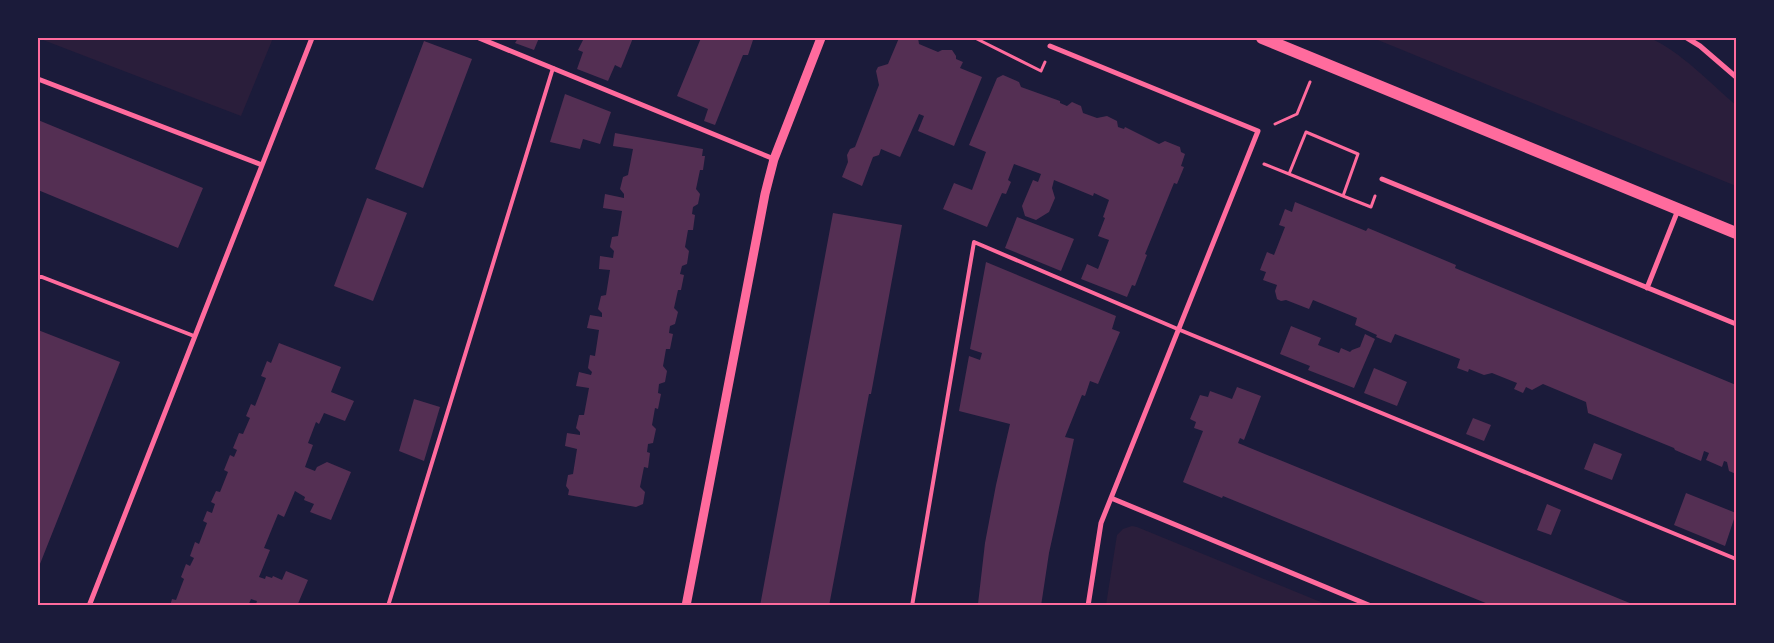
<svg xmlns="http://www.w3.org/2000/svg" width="1774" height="643" font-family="Jost,sans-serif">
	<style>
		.green { fill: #2a1e3b }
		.building { fill: #542f53 }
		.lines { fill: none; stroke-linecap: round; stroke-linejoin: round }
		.path { stroke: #ff6b9d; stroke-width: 3 }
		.service { stroke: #ff6b9d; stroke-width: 4 }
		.minor { stroke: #ff6b9d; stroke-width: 5 }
		.tertiary { stroke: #ff6b9d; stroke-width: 9 }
		.primary { stroke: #ff6b9d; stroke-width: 12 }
		.neatline { fill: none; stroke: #ff6b9d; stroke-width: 2 }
	</style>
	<rect width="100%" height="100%" fill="#1b1b3a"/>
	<!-- green -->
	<path class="green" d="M38,38H273L241,116Z
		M1373,38H1650C1680,51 1711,84 1736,105V186Z
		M1132,526L1137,527L1328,605H1106L1117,535L1123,529Z"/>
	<!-- building -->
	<path class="building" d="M518,38H539L534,50L515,43Z
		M584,38H633L621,68L615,65L608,81L577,69L583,52L578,50Z
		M701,38H751L753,40L748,55H743L715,125L704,121L708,109L677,96Z
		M899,38H918L919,44L938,52L942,50H952L956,56V59L963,62L960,68L982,77L954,146L918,131L924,116L919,114L900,157L881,149L879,155L873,157L862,186L842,177L848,162L847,155L850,149L855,147L879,85L876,71L878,67L888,64Z
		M424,41L472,59L423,188L375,169Z
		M1003,75L1019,82L1021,87L1060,101V103L1067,106L1072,102L1081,106L1083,113L1097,118L1107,116L1117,121L1118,127L1124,129L1125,127L1159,144L1165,141L1180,147L1181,152L1185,154L1181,166L1184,167L1177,184L1174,183L1145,254L1147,255L1135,286L1132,285L1127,297L1081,279L1087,264L1098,269L1109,240L1098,236L1105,218L1103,217L1109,200L1094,193L1093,196L1054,180L1052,188L1055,198L1049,212L1036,220L1025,216L1022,206L1033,180L1038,182L1041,174L1014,164L1008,180L1011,182L1006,194L1002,193L987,227L943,209L954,183L972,190L986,152L969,145L997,78Z
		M565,94L611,112L600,144L583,139L580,149L550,142Z
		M38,120L203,188L178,248L38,190Z
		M615,133L703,149L702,156H705L703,170H700L696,189L700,194L698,204L693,207L692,214L695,215L693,230H688L685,247L689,251L687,264L682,266L680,274L684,275L681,290H678L674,308L678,312L675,324L670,326L669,333L673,334L670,349H666L663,366L667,371L665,382L659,384L658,393L661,394L658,409L655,408L652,425L656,429L653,443L648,444L647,452L650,453L648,468L644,467L640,487L645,492L643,504L636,507L568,495L569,490L566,486L568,475L573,474L577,449L565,446L567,433L580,435V432L576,428L579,415H584L589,388L576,386L579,372L591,375L592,372L588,368L590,355L595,356L599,330L587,328L590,315L602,317V313L598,309L601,296L606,295L610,270L599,269L600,256L613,258L614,251L610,247L612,237L618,236L622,211L603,208L605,194L624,198V194L620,189L623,177L628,175L633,149L613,146Z
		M367,198L407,213L373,301L334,286Z
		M1295,202L1366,231L1368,228L1456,265L1455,268L1736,385V474L1729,471L1727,462L1724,461L1722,467L1706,460L1709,453L1704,451L1701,461L1675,450L1674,448L1588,413L1586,402L1543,384L1532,390L1526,387L1523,393L1514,389L1517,383L1492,373L1484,375L1469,369L1468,372L1457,368L1460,359L1395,334L1391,343L1376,337L1377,335L1355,325L1357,318L1313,300L1309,309L1286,300L1281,301L1277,299L1275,291L1277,285L1263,280L1266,272L1260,270L1267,252L1274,255L1285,227L1279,225L1285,209L1292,212Z
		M833,213L902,225L871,394H869L829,606H760Z
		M1017,217L1074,239L1061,271L1005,248Z
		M986,262L1116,316L1112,329L1120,332L1098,384L1090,381L1085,396L1082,395L1065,437L1074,439L1049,553L1041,606L978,604L985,543L996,485L1010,424L959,411L969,356L980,360L982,353L970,349Z
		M1291,326L1321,338L1318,345L1339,353L1341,348L1350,352L1352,350L1360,347L1365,334L1375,339L1354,388L1308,370L1310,366L1280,354Z
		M38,330L120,362L38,569Z
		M279,343L341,367L331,392L354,401L345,421L324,413L319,424L316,422L308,443L313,445L305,467L315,471L317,467L327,462L351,472L331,520L310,512L314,504L304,500L305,497L295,491L284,517L278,514L264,548L270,550L259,577L265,579L266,576L272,578L273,576L282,580L286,571L308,580L297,606H259L256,604L257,601L251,599L248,606H170L172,599L176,600L184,579L181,577L186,564L190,566L194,558L190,556L195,542L199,544L207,523L203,521L207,511L212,513L215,504L211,502L216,491L220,492L228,472L224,470L230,455L234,457L237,450L233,448L239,433L243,434L250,418L246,416L251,404L255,406L266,378L261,376L267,361L271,363Z
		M1374,368L1407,382L1397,406L1364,393Z
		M1237,387L1261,396L1244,440L1240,438L1238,443L1637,606H1493L1223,496L1222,498L1183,482L1203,431L1194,428L1196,422L1190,419L1200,395L1208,397L1210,391L1232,399Z
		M414,399L440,407L424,461L399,451Z
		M1473,418L1491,425L1484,441L1466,434Z
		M1594,443L1622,454L1612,480L1584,469Z
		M1686,493L1736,513L1725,546L1674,525Z
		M1547,504L1561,510L1551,535L1537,530Z"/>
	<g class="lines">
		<!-- path -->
		<path class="path" d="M975,38L1041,71L1045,62
			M1275,124L1297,114L1310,82
			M1264,164L1289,174L1306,132L1358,154L1343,196L1371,207L1375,196
			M1289,174L1343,196"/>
		<!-- service -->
		<path class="service" d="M38,277H42L194,336
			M388,606L553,68
			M912,606L974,242L1180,330L1736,559"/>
		<!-- minor -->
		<path class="minor" d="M479,38L774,159
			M1687,38L1700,46L1736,77
			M1050,46L1258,131L1101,523L1088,606
			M38,79L262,165
			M1382,179L1736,324
			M1647,288L1678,210
			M1111,498L1371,606
			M89,606L312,38"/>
		<!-- tertiary -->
		<path class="tertiary" d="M686,606L765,194L774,159L821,38"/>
		<!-- primary -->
		<path class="primary" d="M1262,38L1736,233"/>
	</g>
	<!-- border -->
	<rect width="1774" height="643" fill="none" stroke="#1b1b3a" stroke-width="78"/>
	<rect x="39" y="39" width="1696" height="565" class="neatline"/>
</svg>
